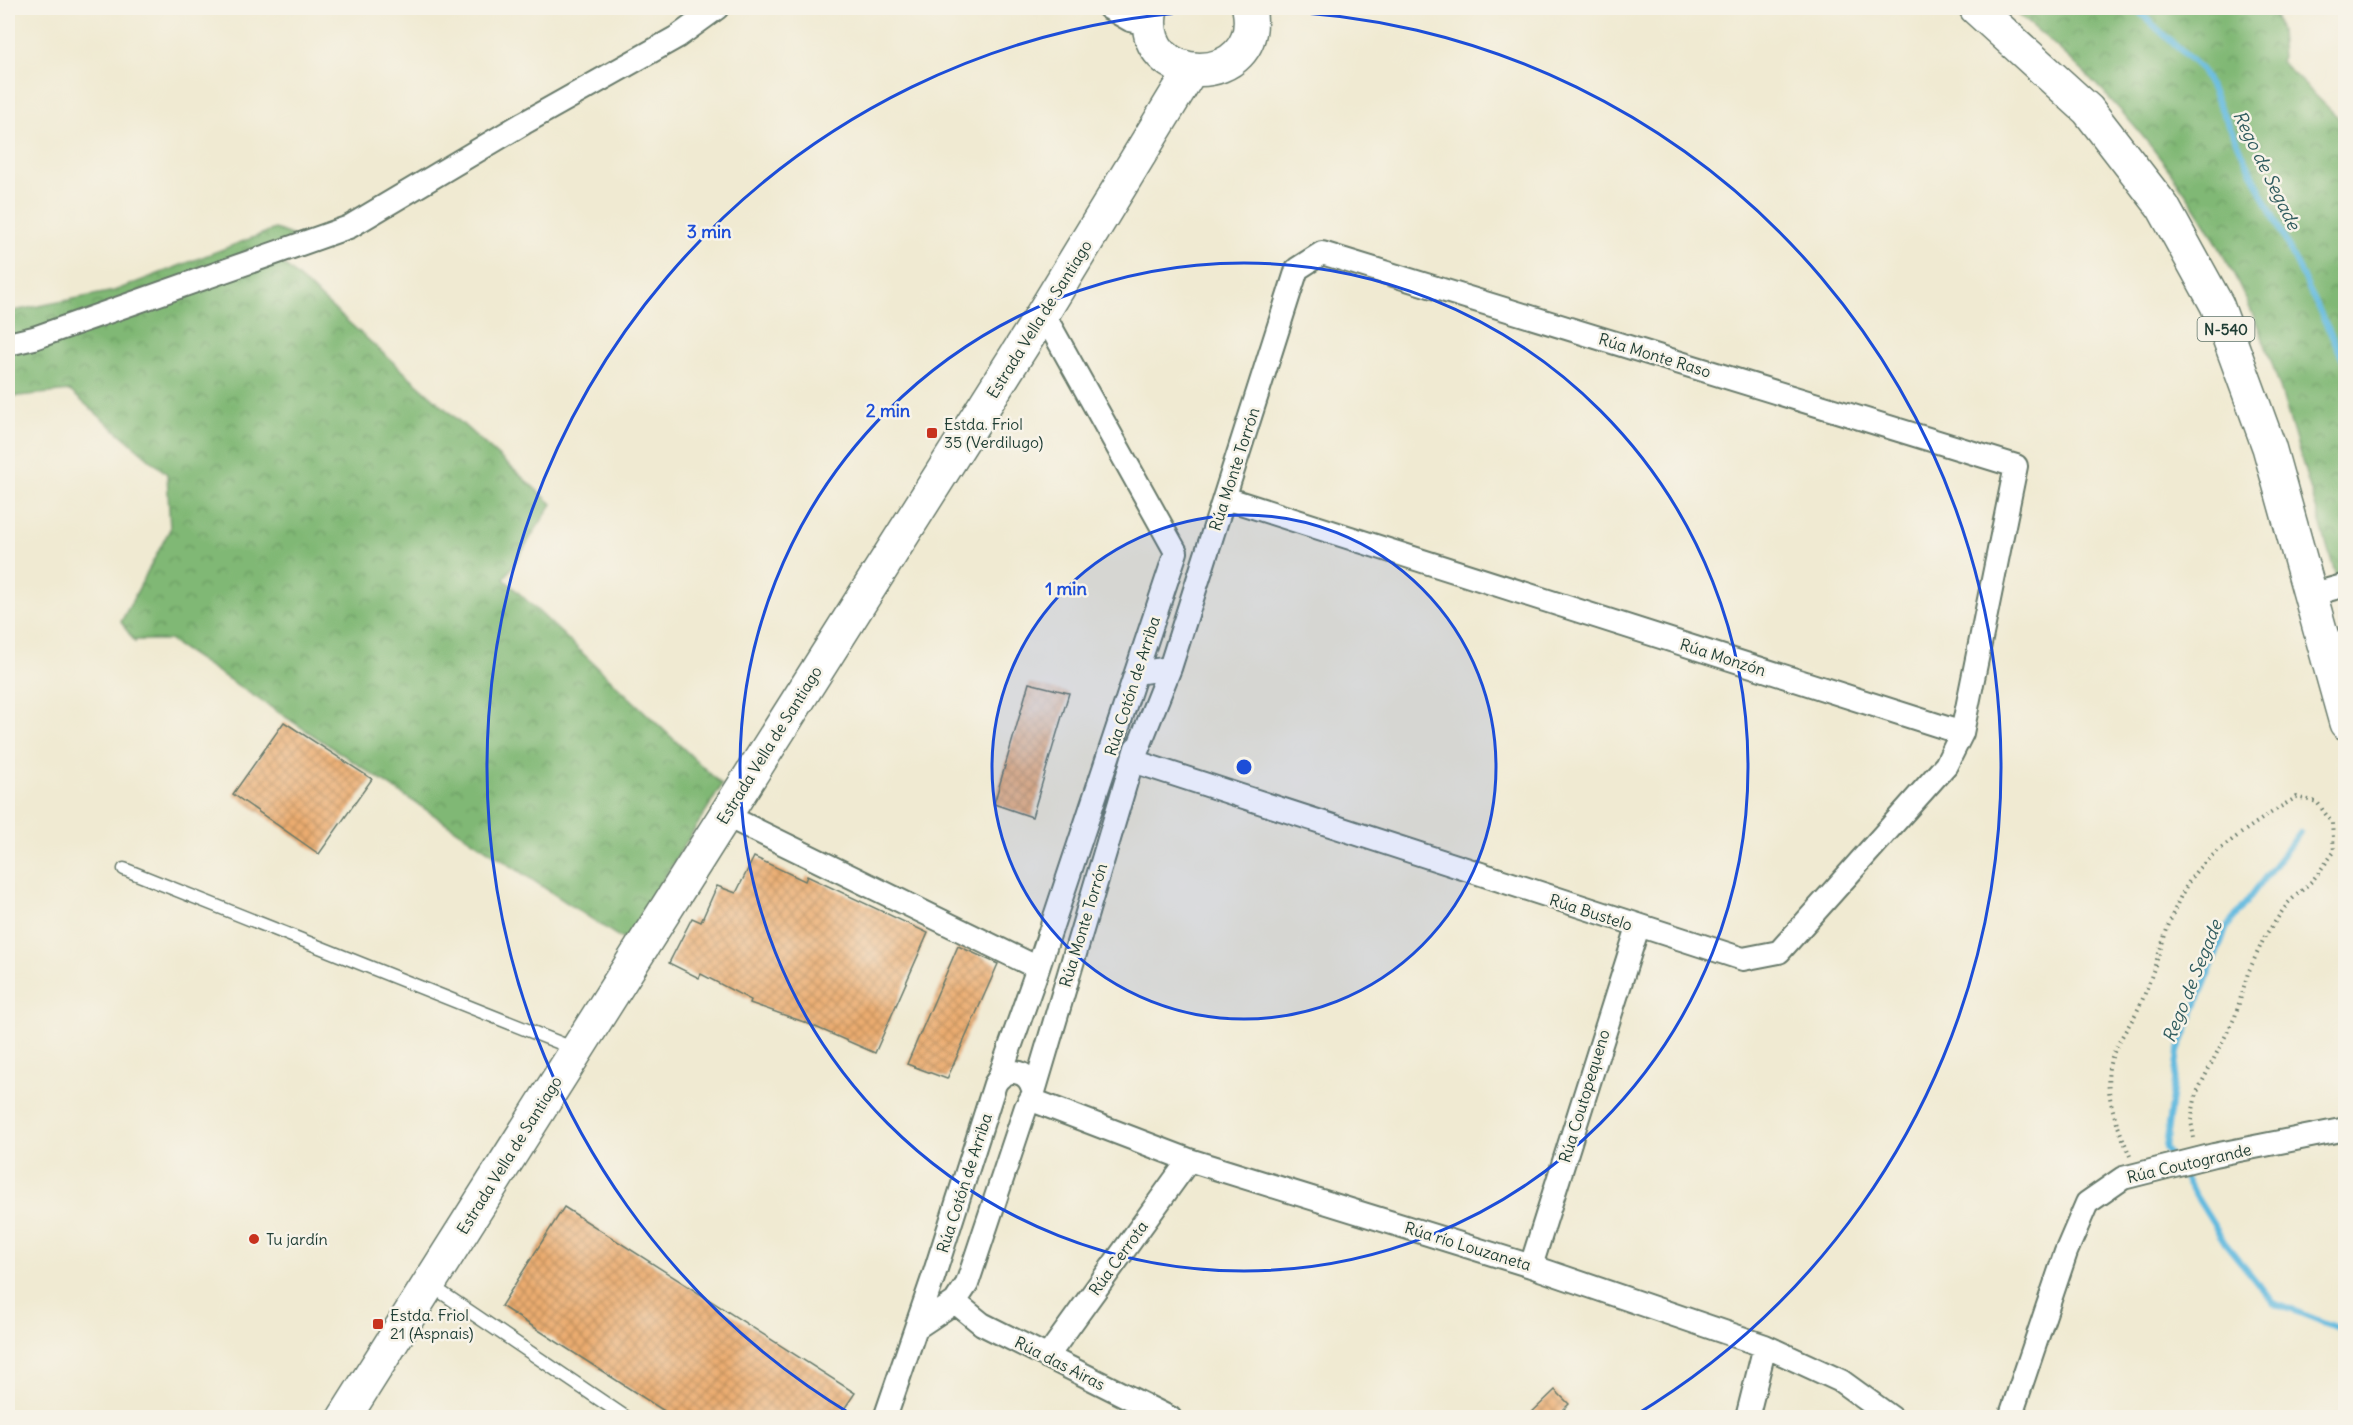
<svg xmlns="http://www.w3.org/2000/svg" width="2353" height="1425" font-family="Delius,sans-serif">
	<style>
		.forest { fill: url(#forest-crowns); stroke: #507a54; stroke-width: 1.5 }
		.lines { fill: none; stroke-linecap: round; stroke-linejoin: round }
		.stream { stroke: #62badf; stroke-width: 6 }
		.building { fill: url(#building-cross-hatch) }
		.service-casing { stroke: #687a6b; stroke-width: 15 }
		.minor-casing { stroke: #687a6b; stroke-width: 26 }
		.secondary-casing { stroke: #687a6b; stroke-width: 36 }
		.trunk-casing { stroke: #687a6b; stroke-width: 36 }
		.path { stroke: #687a6b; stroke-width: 4; stroke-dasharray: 1.5 4.5; stroke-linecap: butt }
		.service { stroke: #fff; stroke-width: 12 }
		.minor { stroke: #fff; stroke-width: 22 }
		.secondary { stroke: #fff; stroke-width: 33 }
		.trunk { stroke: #fff; stroke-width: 33 }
		.ring { fill: none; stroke: #1d4ed8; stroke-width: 3 }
		.poi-dot { fill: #c8321e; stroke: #f7f3e8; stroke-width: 2 }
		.labels { text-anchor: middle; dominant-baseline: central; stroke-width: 5; stroke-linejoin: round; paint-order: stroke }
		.shield { fill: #f7f3e8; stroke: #60746a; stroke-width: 1.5 }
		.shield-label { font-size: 15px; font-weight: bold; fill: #1f3d34 }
		.street-label { font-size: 16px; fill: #1f3d34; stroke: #f7f3e8 }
		.poi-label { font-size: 16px; fill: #1f3d34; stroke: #f7f3e8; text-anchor: start }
		.water-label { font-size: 18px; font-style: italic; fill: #305c5f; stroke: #f7f3e8 }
		.centre { fill: #1d4ed8; stroke: #f7f3e8; stroke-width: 3 }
		.ring-label { font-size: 18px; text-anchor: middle; font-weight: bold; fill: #1d4ed8; stroke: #f7f3e8; stroke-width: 5; stroke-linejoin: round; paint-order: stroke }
	</style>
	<defs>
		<pattern id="forest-crowns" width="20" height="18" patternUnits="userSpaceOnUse" patternTransform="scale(1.5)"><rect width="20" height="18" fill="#80b875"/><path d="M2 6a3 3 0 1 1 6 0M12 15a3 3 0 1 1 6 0" fill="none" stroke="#689761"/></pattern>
		<pattern id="building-cross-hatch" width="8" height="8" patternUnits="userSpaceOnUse" patternTransform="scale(1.5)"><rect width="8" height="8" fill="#ebac6f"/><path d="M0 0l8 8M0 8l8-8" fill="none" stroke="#be8d5c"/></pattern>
	</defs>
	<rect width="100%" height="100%" fill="#f7f3e8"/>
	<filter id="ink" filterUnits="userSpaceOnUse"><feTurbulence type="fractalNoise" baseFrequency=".0167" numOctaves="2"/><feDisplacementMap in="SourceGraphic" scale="12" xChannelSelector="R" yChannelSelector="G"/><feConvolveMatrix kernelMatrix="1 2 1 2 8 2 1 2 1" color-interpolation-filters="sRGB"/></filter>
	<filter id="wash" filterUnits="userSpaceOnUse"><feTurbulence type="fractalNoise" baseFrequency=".008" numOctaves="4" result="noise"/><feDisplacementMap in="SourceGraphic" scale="24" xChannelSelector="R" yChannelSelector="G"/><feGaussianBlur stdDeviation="1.35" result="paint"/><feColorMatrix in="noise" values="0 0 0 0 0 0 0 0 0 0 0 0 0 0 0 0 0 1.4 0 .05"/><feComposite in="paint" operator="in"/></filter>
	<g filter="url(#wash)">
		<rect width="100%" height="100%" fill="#f0ead2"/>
		<!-- forest -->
		<path class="forest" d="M2010,8H2273L2280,31L2282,59L2280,61L2345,124V607C2330,555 2314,503 2299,451C2286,407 2274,364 2256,322C2204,198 2116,90 2010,8Z
			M275,229L305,240L281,262L552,504L504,579L722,785L625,941L169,640H136L135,642L121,622L170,529L167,474L70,391L8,397V312L114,291Z"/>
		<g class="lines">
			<!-- stream -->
			<path class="stream" d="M2135,8L2202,70L2346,365
				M2173,1161L2165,1148L2178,1052L2227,927L2300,832
				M2179,1169L2225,1243L2274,1303L2346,1331"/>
		</g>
		<g id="blocks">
			<!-- building -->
			<path class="building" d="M1029,683L1069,693L1032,817L994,804Z
				M284,722L372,779L319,854L233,794Z
				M754,857L805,881L807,876L928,933L875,1053L804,1022L750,1003L751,1000L701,974L699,978L669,963L692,918L701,922L717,886L736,893Z
				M958,946L998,964L947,1079L907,1064Z
				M564,1207L855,1393L838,1418H675L501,1306Z
				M1555,1390L1569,1404L1555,1418H1526Z"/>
		</g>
	</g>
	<g filter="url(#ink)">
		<use href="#blocks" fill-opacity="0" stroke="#687a6b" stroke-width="1.5"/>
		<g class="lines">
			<!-- service casing -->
			<g class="service-casing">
				<path id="service" d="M124,869L575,1049
					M429,1284L627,1418"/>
			</g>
			<!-- minor casing -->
			<g class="minor-casing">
				<path id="minor" d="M1109,8L1130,20L1149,24
					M8,344L34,338L349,227L524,123L677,37L717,8
					M1225,498L1962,733
					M2310,595L2346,585
					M2329,661L2346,639
					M1136,673L1170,668L1297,269L1322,253L2016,466L1962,733L1946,765L1779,952L1743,959L1133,761L1170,668
					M725,815L1038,968
					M999,1078L1038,968L1176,552L1043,313
					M1032,1100L1189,1160L1531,1266L1765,1346L1841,1381L1892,1418
					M1531,1266L1638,927
					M955,1302L982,1324L1170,1418
					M916,1328L955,1302L967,1284L1026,1107L1033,1095L1136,748
					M1047,1357L1189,1160
					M885,1418L934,1275L995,1084C1006,1066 1028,1069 1033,1089
					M1747,1418L1765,1346
					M2010,1418L2066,1252L2087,1203L2123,1178L2214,1155L2346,1129"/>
			</g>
			<!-- secondary casing -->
			<g class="secondary-casing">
				<path id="secondary" d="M1151,8C1134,90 1265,90 1249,8
					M344,1418L1043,313L1191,70"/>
			</g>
			<!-- trunk casing -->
			<g class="trunk-casing">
				<path id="trunk" d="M1976,8L2088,110L2163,207L2217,305L2269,447L2346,723"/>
			</g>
			<!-- path -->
			<path class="path" d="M2130,1156C2119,1129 2105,1099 2109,1068C2113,1045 2132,1024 2141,1003C2159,962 2167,914 2192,877C2208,853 2271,812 2297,797L2317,802L2332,823L2334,852L2313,880L2288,903L2265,936L2248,973L2235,1017L2196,1094L2191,1121L2194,1138"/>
			<!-- service -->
			<use href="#service" class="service"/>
			<!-- minor -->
			<use href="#minor" class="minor"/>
			<!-- secondary -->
			<use href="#secondary" class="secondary"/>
			<!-- trunk -->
			<use href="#trunk" class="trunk"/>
		</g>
	</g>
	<!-- distance rings -->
	<circle cx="1244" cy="767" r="252" fill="#1d4ed8" fill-opacity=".12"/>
	<g class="ring">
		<circle cx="1244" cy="767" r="252"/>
		<circle cx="1244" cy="767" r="504"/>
		<path d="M854 1416A757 757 0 1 1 1634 1416"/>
	</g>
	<!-- markers -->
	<g class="poi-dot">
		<rect x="926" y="427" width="12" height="12" rx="3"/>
		<circle cx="254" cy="1239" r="6"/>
		<rect x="372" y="1318" width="12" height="12" rx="3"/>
	</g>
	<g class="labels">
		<!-- shield labels -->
		<rect class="shield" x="2197.5" y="317" width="57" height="24" rx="4.5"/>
		<g class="shield-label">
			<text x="2226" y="329">N-540</text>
		</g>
		<!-- street labels -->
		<g class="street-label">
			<text transform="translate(1039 319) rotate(-58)">Estrada Vella de Santiago</text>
			<text transform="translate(1655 355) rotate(17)">Rúa Monte Raso</text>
			<text transform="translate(1234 469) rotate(-72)">Rúa Monte Torrón</text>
			<text transform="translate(1723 657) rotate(18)">Rúa Monzón</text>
			<text transform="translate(1132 686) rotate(-72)">Rúa Cotón de Arriba</text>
			<text transform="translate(769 745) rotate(-58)">Estrada Vella de Santiago</text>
			<text transform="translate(1591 912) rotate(18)">Rúa Bustelo</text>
			<text transform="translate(1083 925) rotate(-73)">Rúa Monte Torrón</text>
			<text transform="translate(1584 1096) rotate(-73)">Rúa Coutopequeno</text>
			<text transform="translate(509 1155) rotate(-58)">Estrada Vella de Santiago</text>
			<text transform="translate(2189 1163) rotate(-13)">Rúa Coutogrande</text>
			<text transform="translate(964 1183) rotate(-72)">Rúa Cotón de Arriba</text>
			<text transform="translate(1468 1246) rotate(17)">Rúa río Louzaneta</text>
			<text transform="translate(1118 1258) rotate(-54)">Rúa Cerrota</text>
			<text transform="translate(1060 1363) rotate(27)">Rúa das Airas</text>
		</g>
		<!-- poi labels -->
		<g class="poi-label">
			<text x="944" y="424">Estda. Friol<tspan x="944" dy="18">35 (Verdilugo)</tspan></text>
			<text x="266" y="1239">Tu jardín</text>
			<text x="390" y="1315">Estda. Friol<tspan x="390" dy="18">21 (Aspnais)</tspan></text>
		</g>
		<!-- water labels -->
		<g class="water-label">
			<text transform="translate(2267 170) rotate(64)">Rego de Segade</text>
			<text transform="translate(2192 981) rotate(-68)">Rego de Segade</text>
		</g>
	</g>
	<circle cx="1244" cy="767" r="9" class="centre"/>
	<g class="ring-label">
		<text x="709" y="238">3 min</text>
		<text x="888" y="417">2 min</text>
		<text x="1066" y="595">1 min</text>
	</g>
	<!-- margin -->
	<rect width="2353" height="1425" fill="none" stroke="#f7f3e8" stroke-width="30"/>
</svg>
